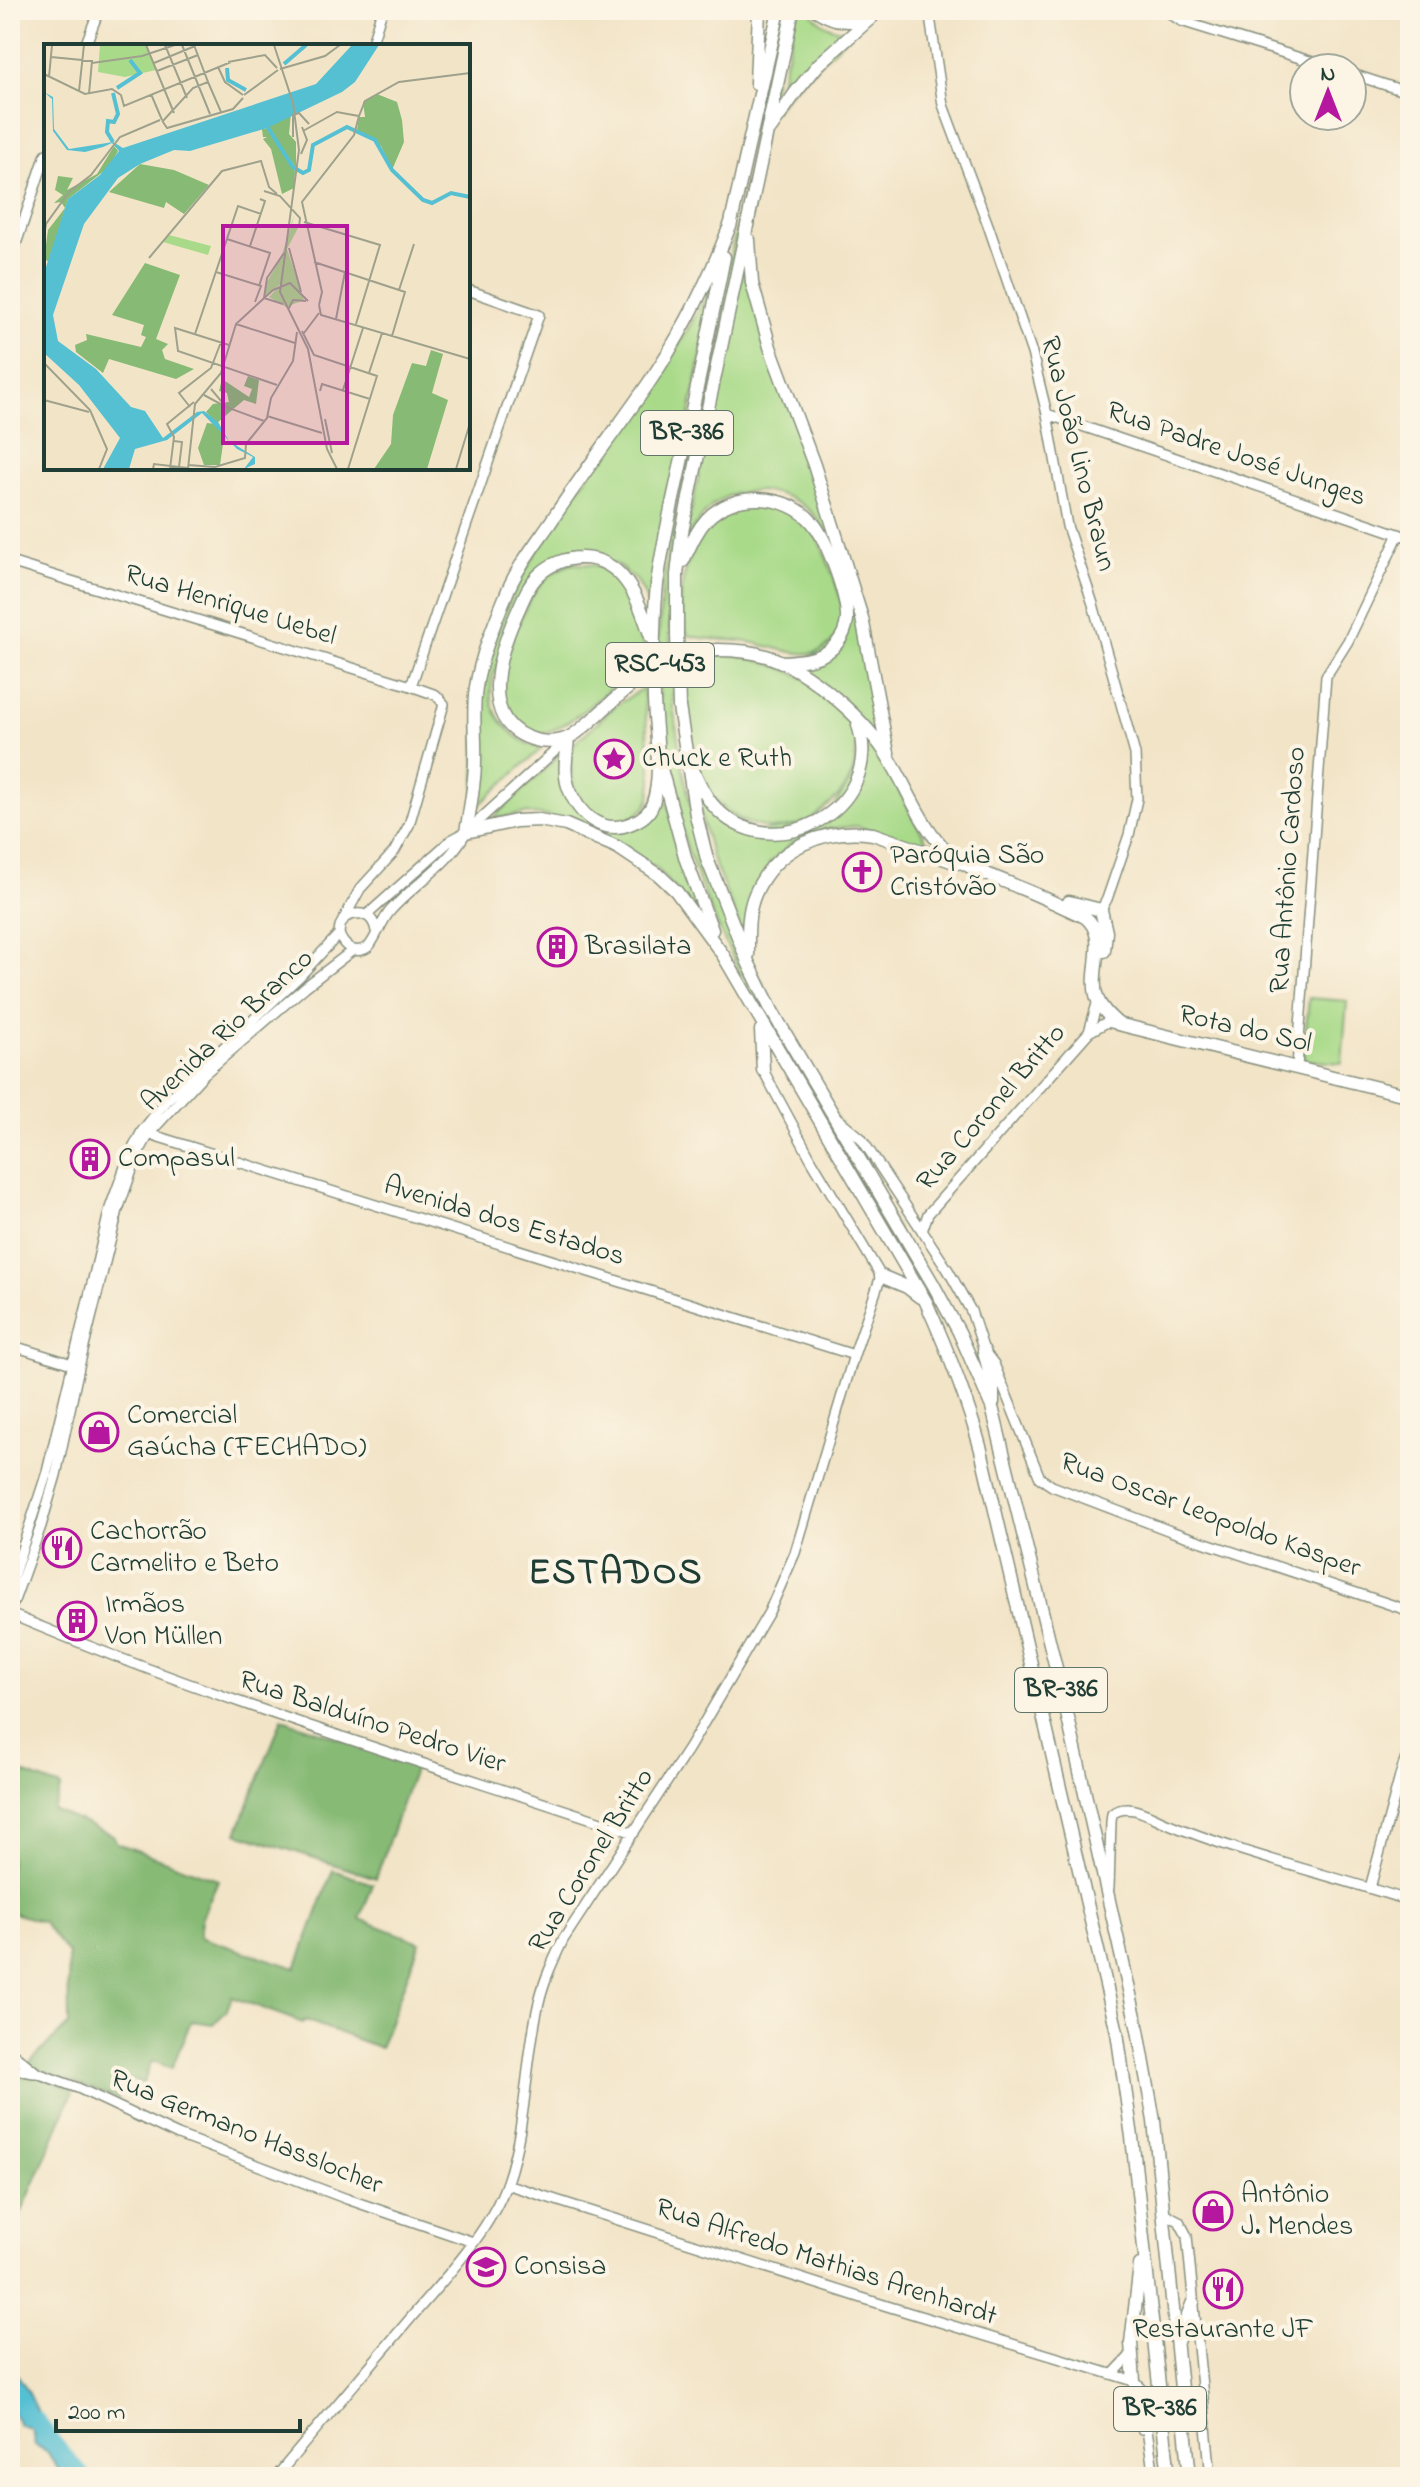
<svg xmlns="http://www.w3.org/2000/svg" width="1420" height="2487" font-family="'Indie Flower',sans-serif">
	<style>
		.green { fill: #a9da89; stroke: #648c5e; stroke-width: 2 }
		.forest { fill: #86ba75; stroke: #527c54; stroke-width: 2 }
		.water { fill: #56c0d3; stroke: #3a7e84; stroke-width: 2 }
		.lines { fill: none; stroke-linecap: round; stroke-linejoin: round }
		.river { stroke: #56c0d3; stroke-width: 14 }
		.secondary-casing { stroke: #88907e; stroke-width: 12 }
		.highway-casing { stroke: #88907e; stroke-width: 15 }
		.secondary { stroke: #fff; stroke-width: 9 }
		.highway { stroke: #fff; stroke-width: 12 }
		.highway-bridge-casing { stroke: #88907e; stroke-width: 15; stroke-linecap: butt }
		.highway-bridge { stroke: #fff; stroke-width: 12 }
		.labels { text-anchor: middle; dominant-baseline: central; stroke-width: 8; stroke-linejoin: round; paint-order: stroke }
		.shield { fill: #fcf5e5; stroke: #617469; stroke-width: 2 }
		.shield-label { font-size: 26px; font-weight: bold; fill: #1f3d34 }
		.street-label { font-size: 28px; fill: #1f3d34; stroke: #fcf5e5 }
		.poi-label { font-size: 28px; fill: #1f3d34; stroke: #fcf5e5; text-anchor: start }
		.district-label { font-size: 36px; font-weight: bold; letter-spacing: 2px; fill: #1f3d34; stroke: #fcf5e5 }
		.inset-river { fill: none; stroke: #56c0d3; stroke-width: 4 }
		.inset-road { fill: none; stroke: #9ea18c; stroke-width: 2 }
		.view { fill: #b5179e; fill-opacity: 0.15; stroke: #b5179e; stroke-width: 4 }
		.inset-edge { fill: none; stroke: #1f3d34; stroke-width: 4 }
	</style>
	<rect width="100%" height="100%" fill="#fcf5e5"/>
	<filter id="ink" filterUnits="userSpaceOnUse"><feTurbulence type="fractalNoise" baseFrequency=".0125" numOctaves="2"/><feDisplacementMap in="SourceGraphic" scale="16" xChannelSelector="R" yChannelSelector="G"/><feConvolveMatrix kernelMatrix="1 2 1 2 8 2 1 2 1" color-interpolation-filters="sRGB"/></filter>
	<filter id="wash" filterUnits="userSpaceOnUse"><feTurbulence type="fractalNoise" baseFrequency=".006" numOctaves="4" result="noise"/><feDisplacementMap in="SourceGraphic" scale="32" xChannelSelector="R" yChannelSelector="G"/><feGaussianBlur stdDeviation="1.8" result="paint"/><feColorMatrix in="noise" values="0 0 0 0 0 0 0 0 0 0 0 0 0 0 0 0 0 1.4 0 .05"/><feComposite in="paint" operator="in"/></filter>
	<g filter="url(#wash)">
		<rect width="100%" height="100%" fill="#f2e4c7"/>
		<!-- green -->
		<path class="green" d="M783,10H789L674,555L669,632L672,651L657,655L662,588L670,539Z
			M797,10H810C820,25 836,32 854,30L787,95L774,112Z
			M743,266L858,610L868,686L880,740L798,666L846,633C843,609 842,576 834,553C830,541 823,524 814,515C790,488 739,482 712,506C701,515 694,529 685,540Z
			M716,278L651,617L645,596L637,581L617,565L594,556L535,573L492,679C492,686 490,693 491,699C495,722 520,743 541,749L475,809C476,758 474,707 488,658C516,559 604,458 661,373C682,343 698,310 716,278Z
			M744,504C767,505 790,507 807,523C820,535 846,604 843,621C840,632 833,644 822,650C803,660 769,645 749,642C729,639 707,641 688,635C670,601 688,544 716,519C725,512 734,508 744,504Z
			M573,564C586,564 599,564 610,571C631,584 653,642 639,663C612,685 578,722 545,733C538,735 533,733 527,730C519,727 509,719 504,710C490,681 524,599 546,578C554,571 563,567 573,564Z
			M733,655C768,661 805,673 831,699C838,706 848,713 852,721C858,730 857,740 856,750C856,774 845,793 826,807C820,812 814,818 807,821C759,845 706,807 694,760C686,729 686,695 684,663C696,653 717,656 733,655Z
			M671,667L673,706L682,765L692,812L716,897L898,1231L892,1236C861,1184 831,1132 800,1079C743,982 696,898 670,786C662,749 660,710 658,672Z
			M643,688L652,781L650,798L646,807L630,820L609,823L591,815L573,787L570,754L574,744L614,707Z
			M867,738C893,774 909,813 932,850L857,826L827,829L792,843L769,864L745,940L711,855L690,772L696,784L754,833L825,820L865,758Z
			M563,752L571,803L619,832L641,825L661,785L709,931L657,868L547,816L525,813L492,819Z
			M1309,998L1347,1001L1342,1063L1303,1060Z"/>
		<!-- forest -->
		<path class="forest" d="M282,1719L416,1764L376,1878L237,1833Z
			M10,1768L61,1787L53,1810L113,1835L117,1843L218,1880L201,1919L199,1937L296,1968L333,1870L373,1884L360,1919L420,1942L380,2048L305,2020L303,2023L232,1997L226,2012L213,2024L191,2021L172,2068L152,2061L143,2084L126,2078L118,2099L27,2065L69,2024L68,1954L43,1922L10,1912Z
			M10,2071L35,2075L74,2090L15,2228L10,2229Z"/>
		<!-- water -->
		<path class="water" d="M10,2367C30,2386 38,2416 50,2440C62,2446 60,2453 67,2462C74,2470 85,2469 92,2477H63L47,2451L35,2445L32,2430L19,2425L10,2406Z"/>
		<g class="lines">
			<!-- river -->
			<path class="river" d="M37,2419L55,2443L85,2477"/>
		</g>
	</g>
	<g filter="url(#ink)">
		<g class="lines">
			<!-- secondary casing -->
			<g class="secondary-casing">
				<path id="secondary" d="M929,10L943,105L988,225L1032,353L1047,414L1067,526L1093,604L1135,754L1137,799L1129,835L1107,899L1101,910
					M1165,10L1181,21L1332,68
					M85,46L99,10
					M371,46L382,10
					M1352,74L1410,93
					M10,262L46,154
					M1047,414L1410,538
					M10,562L411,686L436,695L444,704L409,825L394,852L360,889L340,926L339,934L300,976L165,1102L142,1131L129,1156L110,1208L47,1472L10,1586
					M411,686L539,315L468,290
					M367,915L451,840L466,832L566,741
					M344,918C359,910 373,913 376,931
					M339,934C343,946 355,956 368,947C374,943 382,919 391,910C415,883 449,865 466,832
					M1089,1032L1098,1000
					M1297,1067L1326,676L1348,641L1399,534
					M836,1117L861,1138L948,1270L971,1311L984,1351L994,1364L1040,1478L1052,1486L1173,1532L1410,1611
					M143,1132L854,1355
					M922,1231L928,1214L1089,1032L1107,1022L1117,1024
					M10,1345L72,1364
					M10,1612L41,1526L56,1475L79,1367L118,1210L137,1156L149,1134L204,1074L305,987L353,950
					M10,1614C213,1700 425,1763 634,1833
					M1109,1888L1111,1822L1112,1814C1127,1802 1148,1815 1164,1822C1243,1855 1328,1874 1410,1901
					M1370,1888L1402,1769L1410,1747
					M10,2051L37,2073L78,2088L178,2135L347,2199L473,2242
					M10,2069L34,2073
					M506,2184L887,2306L1134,2381L1145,2392L1146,2423L1154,2477
					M1164,2213L1179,2221L1187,2236L1211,2477
					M1113,2374L1131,2355
					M1134,2381L1142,2429
					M276,2477C320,2424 365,2372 409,2320C443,2280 490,2232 507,2182C527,2124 525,2061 539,2002C544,1980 553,1961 563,1940L689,1748L769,1612L795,1553L854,1355L881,1276L811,1159L763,1070"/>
			</g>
			<!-- highway casing -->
			<g class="highway-casing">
				<path id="highway" d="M793,10L694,474L682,532L677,575V635L679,707L696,815L707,859L722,896L748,962L772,1011L933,1284L959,1332L992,1407L1066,1709L1138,2030L1154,2121L1190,2477
					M816,10C835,22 848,24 870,17
					M756,83L759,10
					M771,128L796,92L818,65L873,16
					M731,223C709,280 683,333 648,384C616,430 581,476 550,523C534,546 516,569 506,595C494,624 481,656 476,687C472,712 476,736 475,760C475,784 470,808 466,832L516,821L539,820L566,825L617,847L659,875L676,891L723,955L926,1302C948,1351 967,1399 981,1450L1117,2032L1132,2137L1169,2477
					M730,227L779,10
					M749,240L752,283L770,347L814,465L862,618L888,753
					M683,561C690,546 696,531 707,519C733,491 787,493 812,522C827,539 848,597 847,620C846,628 843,636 838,642C825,660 802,661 782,662
					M718,650C734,650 750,651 766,656C808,668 868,722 890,760C909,791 921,827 948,852C968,870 994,876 1018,887C1041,896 1063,907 1085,917C1110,936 1088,972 1097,998C1101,1009 1110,1017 1118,1024L1410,1096
					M612,702C599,713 585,728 570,737C561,742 545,743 535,740C476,724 499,653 516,615C523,600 528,584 541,573C551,564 566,558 580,558C625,557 639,602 651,637
					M568,738C567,754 563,771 568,786C578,815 602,836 632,823C642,819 650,813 653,803C663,774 655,730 654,700C653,661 653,623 657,584C663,540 674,497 683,453C697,388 711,323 724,257
					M691,766C697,778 703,793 712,804C770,872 886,809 858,725
					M661,769L686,860L712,930
					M1069,902L1101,910
					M1101,910L1106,932L1104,951
					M748,955C748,935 747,912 755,894C775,847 825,827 873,834L957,863
					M761,1030L763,1070
					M881,1276L907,1287L920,1297
					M984,1351L993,1386V1403
					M1177,2342L1193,2302
					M1134,2381L1131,2343L1140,2265"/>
			</g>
			<!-- secondary -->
			<use href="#secondary" class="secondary"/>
			<!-- highway -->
			<use href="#highway" class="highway"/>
			<!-- highway-bridge casing -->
			<g class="highway-bridge-casing">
				<path id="highway-bridge" d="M612,702C646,671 671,653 718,650"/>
			</g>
			<!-- highway-bridge -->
			<use href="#highway-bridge" class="highway-bridge"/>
		</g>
	</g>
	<!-- icons -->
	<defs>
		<g id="sight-ring" transform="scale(2)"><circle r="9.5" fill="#fcf5e5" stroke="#b5179e" stroke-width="1.5"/><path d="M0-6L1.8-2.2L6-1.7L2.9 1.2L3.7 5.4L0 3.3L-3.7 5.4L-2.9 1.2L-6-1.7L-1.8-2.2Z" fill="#b5179e"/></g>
		<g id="church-ring" transform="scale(2)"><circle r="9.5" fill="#fcf5e5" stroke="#b5179e" stroke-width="1.5"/><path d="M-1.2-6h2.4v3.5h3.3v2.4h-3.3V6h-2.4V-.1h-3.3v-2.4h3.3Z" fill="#b5179e"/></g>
		<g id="building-ring" transform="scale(2)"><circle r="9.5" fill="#fcf5e5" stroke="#b5179e" stroke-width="1.5"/><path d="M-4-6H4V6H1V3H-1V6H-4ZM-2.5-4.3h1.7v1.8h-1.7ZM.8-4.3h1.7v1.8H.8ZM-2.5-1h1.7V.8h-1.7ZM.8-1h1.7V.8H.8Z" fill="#b5179e"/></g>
		<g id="shop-ring" transform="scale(2)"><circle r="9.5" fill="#fcf5e5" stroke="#b5179e" stroke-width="1.5"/><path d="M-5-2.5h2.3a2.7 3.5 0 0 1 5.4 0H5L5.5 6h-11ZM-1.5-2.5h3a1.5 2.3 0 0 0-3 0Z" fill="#b5179e"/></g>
		<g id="restaurant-ring" transform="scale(2)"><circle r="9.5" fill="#fcf5e5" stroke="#b5179e" stroke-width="1.5"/><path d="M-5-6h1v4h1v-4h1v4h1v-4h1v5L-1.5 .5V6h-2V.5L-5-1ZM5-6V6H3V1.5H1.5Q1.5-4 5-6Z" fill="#b5179e"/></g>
		<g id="school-ring" transform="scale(2)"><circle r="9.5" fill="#fcf5e5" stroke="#b5179e" stroke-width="1.5"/><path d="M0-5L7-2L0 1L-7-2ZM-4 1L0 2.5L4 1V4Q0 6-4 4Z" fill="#b5179e"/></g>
	</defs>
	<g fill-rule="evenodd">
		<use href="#sight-ring" x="614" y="759"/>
		<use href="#church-ring" x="862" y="872"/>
		<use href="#building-ring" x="557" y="947"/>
		<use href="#building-ring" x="90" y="1159"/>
		<use href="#shop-ring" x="99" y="1432"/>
		<use href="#restaurant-ring" x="62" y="1548"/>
		<use href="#building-ring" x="77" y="1621"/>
		<use href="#shop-ring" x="1213" y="2211"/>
		<use href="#school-ring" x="486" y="2267"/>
		<use href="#restaurant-ring" x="1223" y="2289"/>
	</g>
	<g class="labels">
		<!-- shield labels -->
		<g class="shield">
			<rect x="641" y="411" width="92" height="44" rx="6"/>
			<rect x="606" y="643" width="108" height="44" rx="6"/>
			<rect x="1015" y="1668" width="92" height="44" rx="6"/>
			<rect x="1114" y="2387" width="92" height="44" rx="6"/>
		</g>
		<g class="shield-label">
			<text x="687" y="433">BR-386</text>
			<text x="660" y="665">RSC-453</text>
			<text x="1061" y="1690">BR-386</text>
			<text x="1160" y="2409">BR-386</text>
		</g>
		<!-- street labels -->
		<g class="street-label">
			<text transform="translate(1077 454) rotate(76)">Rua João Lino Braun</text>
			<text transform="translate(1236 455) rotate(19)">Rua Padre José Junges</text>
			<text transform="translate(230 606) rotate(17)">Rua Henrique Uebel</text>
			<text transform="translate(1289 870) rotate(-86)">Rua Antônio Cardoso</text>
			<text transform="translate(1245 1030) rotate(13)">Rota do Sol</text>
			<text transform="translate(228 1031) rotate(-43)">Avenida Rio Branco</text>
			<text transform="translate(992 1108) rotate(-49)">Rua Coronel Britto</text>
			<text transform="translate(504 1222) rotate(17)">Avenida dos Estados</text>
			<text transform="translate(1210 1516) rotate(20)">Rua Oscar Leopoldo Kasper</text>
			<text transform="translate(372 1723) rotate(18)">Rua Balduíno Pedro Vier</text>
			<text transform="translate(592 1861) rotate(-58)">Rua Coronel Britto</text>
			<text transform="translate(246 2133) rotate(22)">Rua Germano Hasslocher</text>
			<text transform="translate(826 2263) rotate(18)">Rua Alfredo Mathias Arenhardt</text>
		</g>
		<!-- poi labels -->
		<g class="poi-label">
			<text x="642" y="759">Chuck e Ruth</text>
			<text x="890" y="856">Paróquia São<tspan x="890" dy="32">Cristóvão</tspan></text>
			<text x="585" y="947">Brasilata</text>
			<text x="118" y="1159">Compasul</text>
			<text x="127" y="1416">Comercial<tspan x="127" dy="32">Gaúcha (FECHADO)</tspan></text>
			<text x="90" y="1532">Cachorrão<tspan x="90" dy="32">Carmelito e Beto</tspan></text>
			<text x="105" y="1605">Irmãos<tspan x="105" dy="32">Von Müllen</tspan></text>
			<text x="1241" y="2195">Antônio<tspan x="1241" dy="32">J. Mendes</tspan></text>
			<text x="514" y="2267">Consisa</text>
			<text x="1223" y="2330" text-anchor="middle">Restaurante JF</text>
		</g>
		<!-- district labels -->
		<g class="district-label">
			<text x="616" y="1574">ESTADOS</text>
		</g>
	</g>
	<!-- overview -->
	<g transform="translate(44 44)">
		<rect width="426" height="426" fill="#f2e4c7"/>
		<path d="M56,1H102L112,26L81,33L54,28ZM250,171L248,181L254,184L243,205L260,256L242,263L225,253L238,239L221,252V241L237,214ZM125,191L167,202L164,211L119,198Z" fill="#a9da89"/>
		<path d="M333,50L353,58L358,76L360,98L348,126L337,102L313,86L315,73H321L319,58ZM247,69L245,90L252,98V124L224,83ZM224,84L251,127L250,144L238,150L227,105L219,95L223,93H219L218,85ZM70,102L74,107L65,123L24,155L5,218L0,215L4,186L21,164L17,158L10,159L19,151L11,146L14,132L29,134L23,146L53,130ZM96,120L130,126L165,141L140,170L122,158L120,164L65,148ZM101,219L136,231L112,295L124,300L118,306L121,315L150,325L132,335L65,315L59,329L32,308L31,301L43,296L42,290L97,303L102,293L97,291L100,281L68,271ZM387,306L399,310L388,349L404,356L383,425H330L347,400L349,371L368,319L382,322ZM204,332L215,336L212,360L200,356L173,379L162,368L169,360L185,358L183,349L175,347L178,335L205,353L208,345L200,342ZM163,379L171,380L180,393L176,421H160L154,404Z" fill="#86ba75"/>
		<path d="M308,1H335L311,38L298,48L223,84L146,107L130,106L96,120L74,134L40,180L9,271L14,297L52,325L87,363L101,367L119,394L153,368L160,367L174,378L185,397L211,413V420L200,425L209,413L193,405L158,369L123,396L91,405L85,425H59L76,394L35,341L0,309V229L24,155L56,131L75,107L68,99L59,103L41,108L23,106L9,87L8,55L0,48L9,53L10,85L25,105L69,98L79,104L272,40Z" fill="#56c0d3"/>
		<path class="inset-river" d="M240,20L262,1M183,24L184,36L202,46M73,44L96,29L86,16M221,79L249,123L259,129L265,126L269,101L303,83L331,96L348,126L379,156L388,159L407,149L426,153M69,98L63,88L64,77L70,78L74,70L69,49"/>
		<path class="inset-road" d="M102,1L130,69M121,1L143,54M138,1L166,70M230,1L249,59L255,106L236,248L264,305L283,405L293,425M7,13L48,17L45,50M184,18L221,11L233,24M48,19L98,12L131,1M110,19L151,2M174,23L181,38L199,51M236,25L281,12L296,1M113,27L154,11M0,30L41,50L68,45L77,51L80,62L187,18M5,33L8,1M164,38L177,68M35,47L40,1M107,50L118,76M200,51L234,26M118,78L149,44L164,38L150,1M119,78L123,84L189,65L199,54M259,87L293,68L315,72L321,57L355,38L426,29M249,93V71L255,69L265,80M257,110L263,96L258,83M220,147L236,152L256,174L255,183M260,178L336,201L312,280M0,192L2,180L25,148L47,131L76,93L116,76M183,195L226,209L215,242M206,202L221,157L216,155M245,204L257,248M105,214L178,127L217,117L225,143L233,150M270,218L361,248L348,292M172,228L217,242L211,258M229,246L246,239L264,257M355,246L370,200M239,260L220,254L223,234L240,209M275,261L278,248L258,158L310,91L315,72M275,261L277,271L426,315M244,266L249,256L262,257M292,275L301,228M192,280L251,299M258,287L270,311L333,332L304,425M260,289L275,269M151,290L194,162L217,170M185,301L131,284L134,307L233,341M0,319L46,366L63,405L55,425M325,329L338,289M167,345L182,363L220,377M299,346L319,284M276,347L278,340L326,355M160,351L182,363M0,356L45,368M146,363L135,349L167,324L177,298M223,372L278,389M281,375L288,409M130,397L138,398L135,423M144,421L171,423L201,414L202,400L223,374L227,354L249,317L253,288M109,425L110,420L144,424M126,425L130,393L123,380L150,358M144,425L151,360L177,329L192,280L229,246M412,425L426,379"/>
		<path class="view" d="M179,182H303V399H179Z"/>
		<rect width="426" height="426" class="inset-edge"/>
	</g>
	<!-- margin -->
	<rect width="1420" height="2487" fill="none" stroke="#fcf5e5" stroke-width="40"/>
	<!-- north arrow -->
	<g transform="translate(1328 92)"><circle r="38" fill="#fcf5e5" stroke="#a4ab9e" stroke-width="2"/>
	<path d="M0-6L14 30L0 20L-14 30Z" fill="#b5179e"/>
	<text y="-12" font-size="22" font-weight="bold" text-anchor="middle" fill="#1f3d34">N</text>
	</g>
	<!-- scale -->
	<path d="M56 2419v12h244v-12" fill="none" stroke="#1f3d34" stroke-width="4"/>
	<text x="68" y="2419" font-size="24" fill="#1f3d34" stroke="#fcf5e5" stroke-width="6" paint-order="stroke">200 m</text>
</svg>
